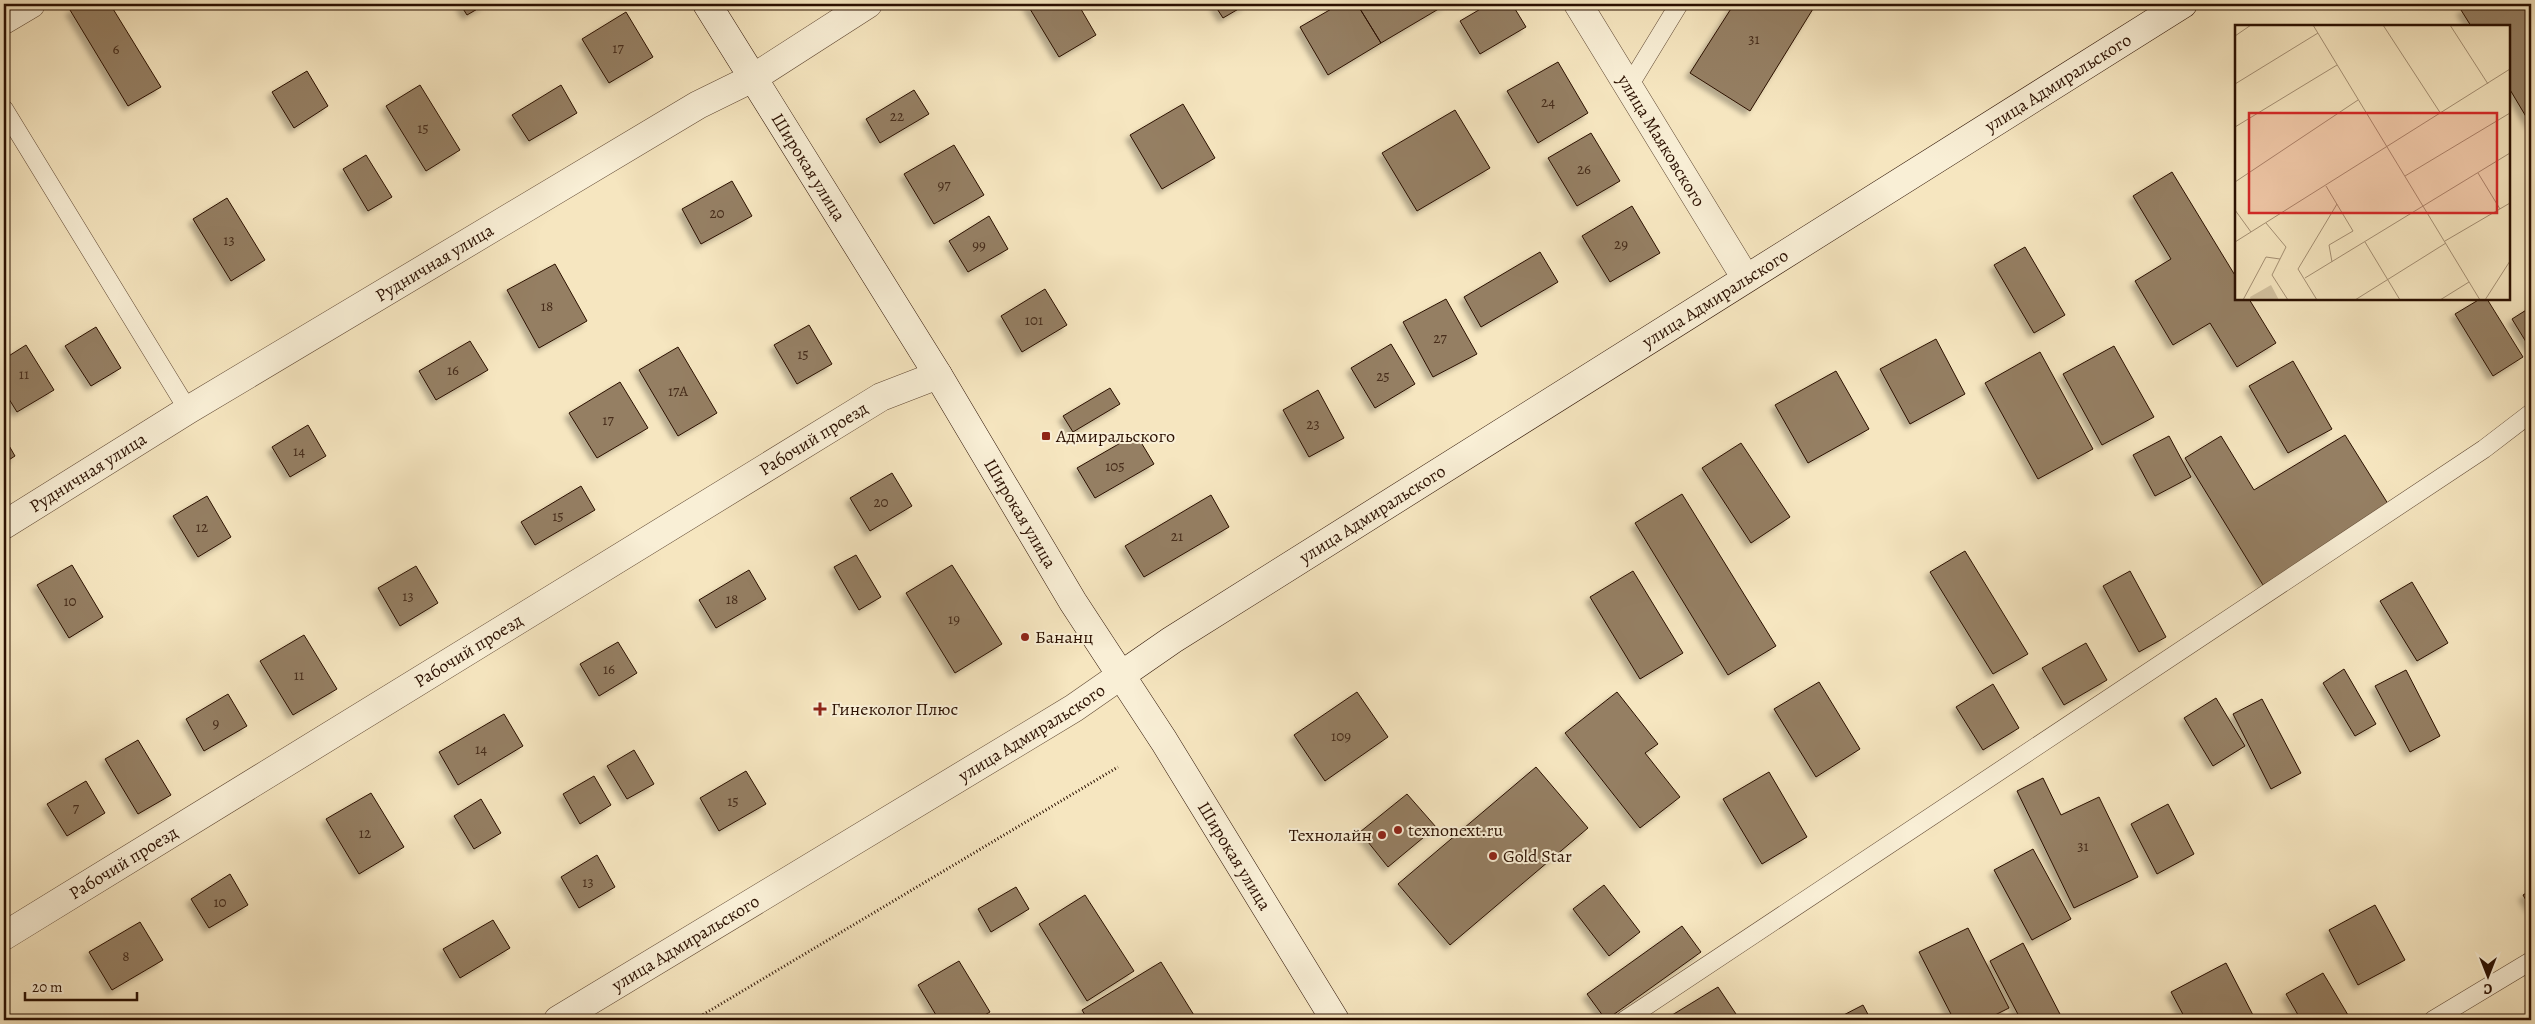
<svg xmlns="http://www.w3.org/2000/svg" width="2535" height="1024" font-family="Alegreya,serif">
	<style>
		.building { fill: #957f64; stroke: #2b1001; filter: url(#shadow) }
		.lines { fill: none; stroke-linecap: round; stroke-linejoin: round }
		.lane-casing { stroke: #5e4631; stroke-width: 19 }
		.street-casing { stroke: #5e4631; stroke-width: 29 }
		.secondary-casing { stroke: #2b1001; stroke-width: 29 }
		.path { stroke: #2b1001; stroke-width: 3; stroke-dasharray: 1 2.5; stroke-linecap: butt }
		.lane { stroke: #f9efd6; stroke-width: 18 }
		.street { stroke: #f9efd6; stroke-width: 28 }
		.secondary { stroke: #f9efd6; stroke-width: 28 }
		.poi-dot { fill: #8f2418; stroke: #f9efd6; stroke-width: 2 }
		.labels { text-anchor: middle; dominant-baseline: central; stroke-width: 4; stroke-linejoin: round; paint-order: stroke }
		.number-label { font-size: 15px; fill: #462c1a }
		.street-label { font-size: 18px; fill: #2b1001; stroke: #f9efd6 }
		.poi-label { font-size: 18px; fill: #2b1001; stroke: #f9efd6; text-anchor: start }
		.inset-road { fill: none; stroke: #a59074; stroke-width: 1 }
		.view { fill: #d62828; fill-opacity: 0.15; stroke: #d62828; stroke-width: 2.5 }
		.inset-edge { fill: none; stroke: #2b1001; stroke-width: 2.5 }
	</style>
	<defs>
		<filter id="shadow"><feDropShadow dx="-4.5" dy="4.5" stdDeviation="2.5" flood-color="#0004"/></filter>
	</defs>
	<rect width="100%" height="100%" fill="#f6e6c0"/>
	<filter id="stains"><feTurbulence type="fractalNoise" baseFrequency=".004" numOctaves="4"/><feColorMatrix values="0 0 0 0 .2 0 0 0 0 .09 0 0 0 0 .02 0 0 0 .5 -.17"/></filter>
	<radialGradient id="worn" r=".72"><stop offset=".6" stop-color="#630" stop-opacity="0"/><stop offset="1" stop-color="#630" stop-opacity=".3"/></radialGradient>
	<!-- building -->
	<path class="building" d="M81,4H110L161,87L128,106L70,10Z
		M460,4H486L467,15Z
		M1027,4H1078L1096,35L1059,57Z
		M1214,4H1247L1223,18Z
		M1340,4H1357L1381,43L1328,75L1300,27Z
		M1357,4H1447L1381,43Z
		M1489,4H1512L1526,27L1480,54L1460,21Z
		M1734,4H1816L1750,111L1690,73Z
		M2472,4H2531V125L2509,88V26H2471L2461,10Z
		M626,12L653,57L609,83L582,39Z
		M1558,62L1588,113L1538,143L1507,91Z
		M307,71L328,106L294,128L272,92Z
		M420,85L460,150L426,171L386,106Z
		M561,85L577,113L529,141L512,115Z
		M914,90L929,114L880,143L866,119Z
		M1183,104L1215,158L1162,189L1130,135Z
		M1455,110L1490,168L1417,211L1382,153Z
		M1591,133L1620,181L1577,206L1548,158Z
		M954,145L984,195L934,224L904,174Z
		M366,155L392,197L368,211L343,169Z
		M2172,172L2236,277V299H2249L2276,343L2237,367L2210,323L2173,345L2135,281L2171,259L2133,196Z
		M732,181L752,216L701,244L682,209Z
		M227,198L265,260L231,281L193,219Z
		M1632,206L1660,253L1610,282L1582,236Z
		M989,216L1008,249L968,272L949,241Z
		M2025,247L2065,315L2034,333L1994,265Z
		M1540,252L1558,282L1481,327L1464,297Z
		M555,264L587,321L539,348L507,290Z
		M1045,289L1067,325L1022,352L1001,316Z
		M1446,299L1477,354L1433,377L1403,322Z
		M2480,299H2487L2523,357L2493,376L2455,314Z
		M2531,307V350L2512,319Z
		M809,325L832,364L797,384L774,345Z
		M96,327L121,368L91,386L65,346Z
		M1936,339L1965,394L1910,424L1880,369Z
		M470,341L488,370L436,400L419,371Z
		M1391,344L1415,384L1375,408L1351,368Z
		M26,345L54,390L17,412L4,391V359Z
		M2114,346L2154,417L2102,445L2063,374Z
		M678,347L717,413L678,436L639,370Z
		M2040,352L2093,449L2038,479L1985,383Z
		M2293,361L2332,429L2288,453L2249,386Z
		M1836,371L1869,429L1808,463L1775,405Z
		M620,382L648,428L597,458L569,413Z
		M1110,388L1120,404L1073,432L1063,416Z
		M1318,390L1344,438L1309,457L1283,410Z
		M308,425L326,456L290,477L272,447Z
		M1136,434L1154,464L1095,498L1077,468Z
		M2345,435L2390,507L2263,585L2185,458L2221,436L2254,490Z
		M2169,436L2191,477L2155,496L2133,455Z
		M4,437L15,456L4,463Z
		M1741,443L1790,517L1751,543L1702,468Z
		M892,473L912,506L870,531L850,498Z
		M581,486L595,510L535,545L521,522Z
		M1682,494L1776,646L1728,675L1635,523Z
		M1211,495L1229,527L1144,577L1125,546Z
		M207,496L231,537L198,557L173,516Z
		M1965,551L2028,654L1993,674L1930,572Z
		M856,555L881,597L859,610L834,567Z
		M72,565L103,617L69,638L37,585Z
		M952,565L1002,644L955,673L906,593Z
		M416,566L438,603L400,626L378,588Z
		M749,570L766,599L716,628L699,600Z
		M1633,571L1683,653L1640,679L1590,597Z
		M2130,571L2166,637L2139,652L2103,586Z
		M2412,582L2448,643L2417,661L2380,601Z
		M304,635L337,689L293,715L260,661Z
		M618,642L637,673L599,696L580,664Z
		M2086,643L2107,680L2064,705L2042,668Z
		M2344,669L2376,724L2355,736L2323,683Z
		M2406,670L2440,736L2410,752L2375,686Z
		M1819,682L1860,749L1816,777L1774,709Z
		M1993,684L2019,728L1983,750L1956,707Z
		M1357,692L1388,737L1325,781L1294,735Z
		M1617,692L1658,744L1645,753L1680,797L1640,828L1565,733Z
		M228,694L247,726L204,751L186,719Z
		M2216,698L2245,746L2213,766L2184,718Z
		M2262,699L2301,773L2271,789L2233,714Z
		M504,714L523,746L458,785L439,752Z
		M138,740L171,795L138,814L105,759Z
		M634,750L654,784L627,799L607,766Z
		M1536,767L1588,828L1450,945L1398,884Z
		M746,771L766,804L719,831L700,798Z
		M1769,772L1807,837L1762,864L1723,799Z
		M594,776L611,805L580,824L563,794Z
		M2043,778L2061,815L2099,797L2138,877L2074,908L2017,791Z
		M86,781L105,813L67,836L47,804Z
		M371,793L404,847L359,874L326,819Z
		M1407,794L1436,827L1388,867L1360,832Z
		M481,799L501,833L474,849L454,816Z
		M2168,804L2194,854L2157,874L2131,824Z
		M2033,849L2071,919L2032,940L1994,870Z
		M597,855L615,887L579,908L561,877Z
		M230,874L248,905L209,928L191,899Z
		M1604,885L1640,932L1609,956L1573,909Z
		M1016,887L1029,909L991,932L978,909Z
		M2531,890V909L2523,895Z
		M1085,895L1134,971L1087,1001L1039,924Z
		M2375,905L2405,960L2358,985L2329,930Z
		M493,920L510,948L460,978L443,949Z
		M140,922L163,960L112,990L89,952Z
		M1682,926L1701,952L1606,1020L1587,994Z
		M1968,928L2009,1008L1985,1020H1954L1919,952Z
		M2023,943L2061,1016L2053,1020H2021L1990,961Z
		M959,961L990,1012L976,1020H939L918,985Z
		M1161,962L1197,1020H1088L1082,1010Z
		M2226,963L2254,1017L2247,1020H2186L2171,992Z
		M2323,973L2351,1020H2301L2286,994Z
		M1718,987L1740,1020H1664Z
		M1863,1005L1871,1020H1834Z"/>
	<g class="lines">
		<!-- lane casing -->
		<g class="lane-casing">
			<path id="lane" d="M1629,86L1679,4
				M4,109L188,410
				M1625,1020L2484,449L2531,413
				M2433,1020L2531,961"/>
		</g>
		<!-- street casing -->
		<g class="street-casing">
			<g id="street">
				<path id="s1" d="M1578,4L1745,277"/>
				<path d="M4,20L31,4"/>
				<path id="s2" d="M4,525L188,410L698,105L753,78L868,4"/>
				<path id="s3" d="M4,936L881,397L938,375"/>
				<path id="s4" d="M558,1020L1074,708L1120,676"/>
			</g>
		</g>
		<!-- secondary casing -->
		<g class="secondary-casing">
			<g id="secondary">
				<path id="s5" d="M707,4L938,375L1073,602L1164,741L1335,1020"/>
				<path id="s6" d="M1120,676L1172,640L2183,4"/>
			</g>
		</g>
		<!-- path -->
		<path class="path" d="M694,1020L1118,767"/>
		<!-- lane -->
		<use href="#lane" class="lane"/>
		<!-- street -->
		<use href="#street" class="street"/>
		<!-- secondary -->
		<use href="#secondary" class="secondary"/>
	</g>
	<!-- markers -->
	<g class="poi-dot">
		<rect x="1041" y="431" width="10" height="10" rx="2.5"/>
		<circle cx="1025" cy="637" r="5"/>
		<path d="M817.5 701.5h5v5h5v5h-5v5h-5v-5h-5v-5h5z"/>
		<circle cx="1398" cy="830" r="5"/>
		<circle cx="1382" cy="835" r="5"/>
		<circle cx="1493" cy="856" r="5"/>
	</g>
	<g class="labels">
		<!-- number labels -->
		<g class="number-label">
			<text x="1754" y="39">31</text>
			<text x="618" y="48">17</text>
			<text x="116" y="49">6</text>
			<text x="1548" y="102">24</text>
			<text x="897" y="116">22</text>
			<text x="423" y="128">15</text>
			<text x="1584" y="169">26</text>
			<text x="944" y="185">97</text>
			<text x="717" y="213">20</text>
			<text x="229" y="240">13</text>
			<text x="1621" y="244">29</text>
			<text x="979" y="245">99</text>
			<text x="547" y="306">18</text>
			<text x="1034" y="320">101</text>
			<text x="1440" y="338">27</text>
			<text x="803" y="354">15</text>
			<text x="453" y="370">16</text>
			<text x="24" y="374">11</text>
			<text x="1383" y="376">25</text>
			<text x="678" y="391">17А</text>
			<text x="608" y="420">17</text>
			<text x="1313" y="424">23</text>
			<text x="299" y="451">14</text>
			<text x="1115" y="466">105</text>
			<text x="881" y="502">20</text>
			<text x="558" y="516">15</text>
			<text x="202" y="527">12</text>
			<text x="1177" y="536">21</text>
			<text x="408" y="596">13</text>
			<text x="732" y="599">18</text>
			<text x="70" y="601">10</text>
			<text x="954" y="619">19</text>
			<text x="609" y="669">16</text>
			<text x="299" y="675">11</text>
			<text x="216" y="723">9</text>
			<text x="1341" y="736">109</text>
			<text x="481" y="749">14</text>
			<text x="733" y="801">15</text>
			<text x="76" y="808">7</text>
			<text x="365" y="833">12</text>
			<text x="2083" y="846">31</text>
			<text x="588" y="882">13</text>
			<text x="220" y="902">10</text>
			<text x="126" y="956">8</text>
		</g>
		<!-- street labels -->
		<g class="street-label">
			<text stroke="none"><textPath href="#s6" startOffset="1110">улица Адмиральского</textPath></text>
			<text stroke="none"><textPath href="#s1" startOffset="160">улица Маяковского</textPath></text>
			<text stroke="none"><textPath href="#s5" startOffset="192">Широкая улица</textPath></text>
			<text stroke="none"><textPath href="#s2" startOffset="504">Рудничная улица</textPath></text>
			<text stroke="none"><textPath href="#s6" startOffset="705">улица Адмиральского</textPath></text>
			<text stroke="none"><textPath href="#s3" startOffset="950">Рабочий проезд</textPath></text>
			<text stroke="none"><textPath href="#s2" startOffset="99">Рудничная улица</textPath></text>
			<text stroke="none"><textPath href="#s5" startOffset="598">Широкая улица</textPath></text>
			<text stroke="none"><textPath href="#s6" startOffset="300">улица Адмиральского</textPath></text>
			<text stroke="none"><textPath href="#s3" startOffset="545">Рабочий проезд</textPath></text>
			<text stroke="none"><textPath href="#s4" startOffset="554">улица Адмиральского</textPath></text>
			<text stroke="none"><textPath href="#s5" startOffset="1002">Широкая улица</textPath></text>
			<text stroke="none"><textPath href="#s3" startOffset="140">Рабочий проезд</textPath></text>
			<text stroke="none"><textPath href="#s4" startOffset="149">улица Адмиральского</textPath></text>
		</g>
		<!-- poi labels -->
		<g class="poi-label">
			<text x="1056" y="436">Адмиральского</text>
			<text x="1035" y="637">Бананц</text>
			<text x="831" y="709">Гинеколог Плюс</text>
			<text x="1408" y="830">texnonext.ru</text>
			<text x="1372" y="835" text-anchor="end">Технолайн</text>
			<text x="1503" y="856">Gold Star</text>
		</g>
	</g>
	<!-- overview -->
	<g transform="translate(2235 25)">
		<rect width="275" height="275" fill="#f6e6c0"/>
		<path d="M36,260L44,275H16L15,272Z" fill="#d3c2a0"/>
		<path class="inset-road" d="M78,0L245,275M148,0L206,89M215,0L253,59M0,11L16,0M0,59L83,8M0,102L102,40M243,148L265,184M170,151L275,88M0,157L123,75M91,161L118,206L94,220L97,237M0,185L16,207M31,198L51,222L37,250L53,275M210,216L275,178M0,217L275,44M130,217L165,275M70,253L275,128M8,275L31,232L45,234M82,275L63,244L102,179M120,275L211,218M205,275L234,257M250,275L275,236"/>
		<path class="view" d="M14,88H262V188H14Z"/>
		<rect width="275" height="275" class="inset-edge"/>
	</g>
	<!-- margin -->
	<rect width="2535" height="1024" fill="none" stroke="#f6e6c0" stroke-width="20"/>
	<rect x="5" y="5" width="2525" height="1014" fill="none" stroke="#2b1001" stroke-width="2.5"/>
	<rect x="10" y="10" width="2515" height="1004" fill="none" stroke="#2b1001"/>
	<!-- north arrow -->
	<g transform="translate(2488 976) rotate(180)" stroke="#f9efd6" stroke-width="4" paint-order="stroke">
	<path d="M0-4L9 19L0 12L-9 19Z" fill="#2b1001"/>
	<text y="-8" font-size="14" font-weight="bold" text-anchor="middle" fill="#2b1001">С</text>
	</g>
	<!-- scale -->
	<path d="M25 992v8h112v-8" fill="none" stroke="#2b1001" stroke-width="2.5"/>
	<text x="32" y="992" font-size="15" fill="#2b1001" stroke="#f9efd6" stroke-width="4" paint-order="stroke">20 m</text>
	<rect width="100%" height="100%" filter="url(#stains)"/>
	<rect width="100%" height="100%" fill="url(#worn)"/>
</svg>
